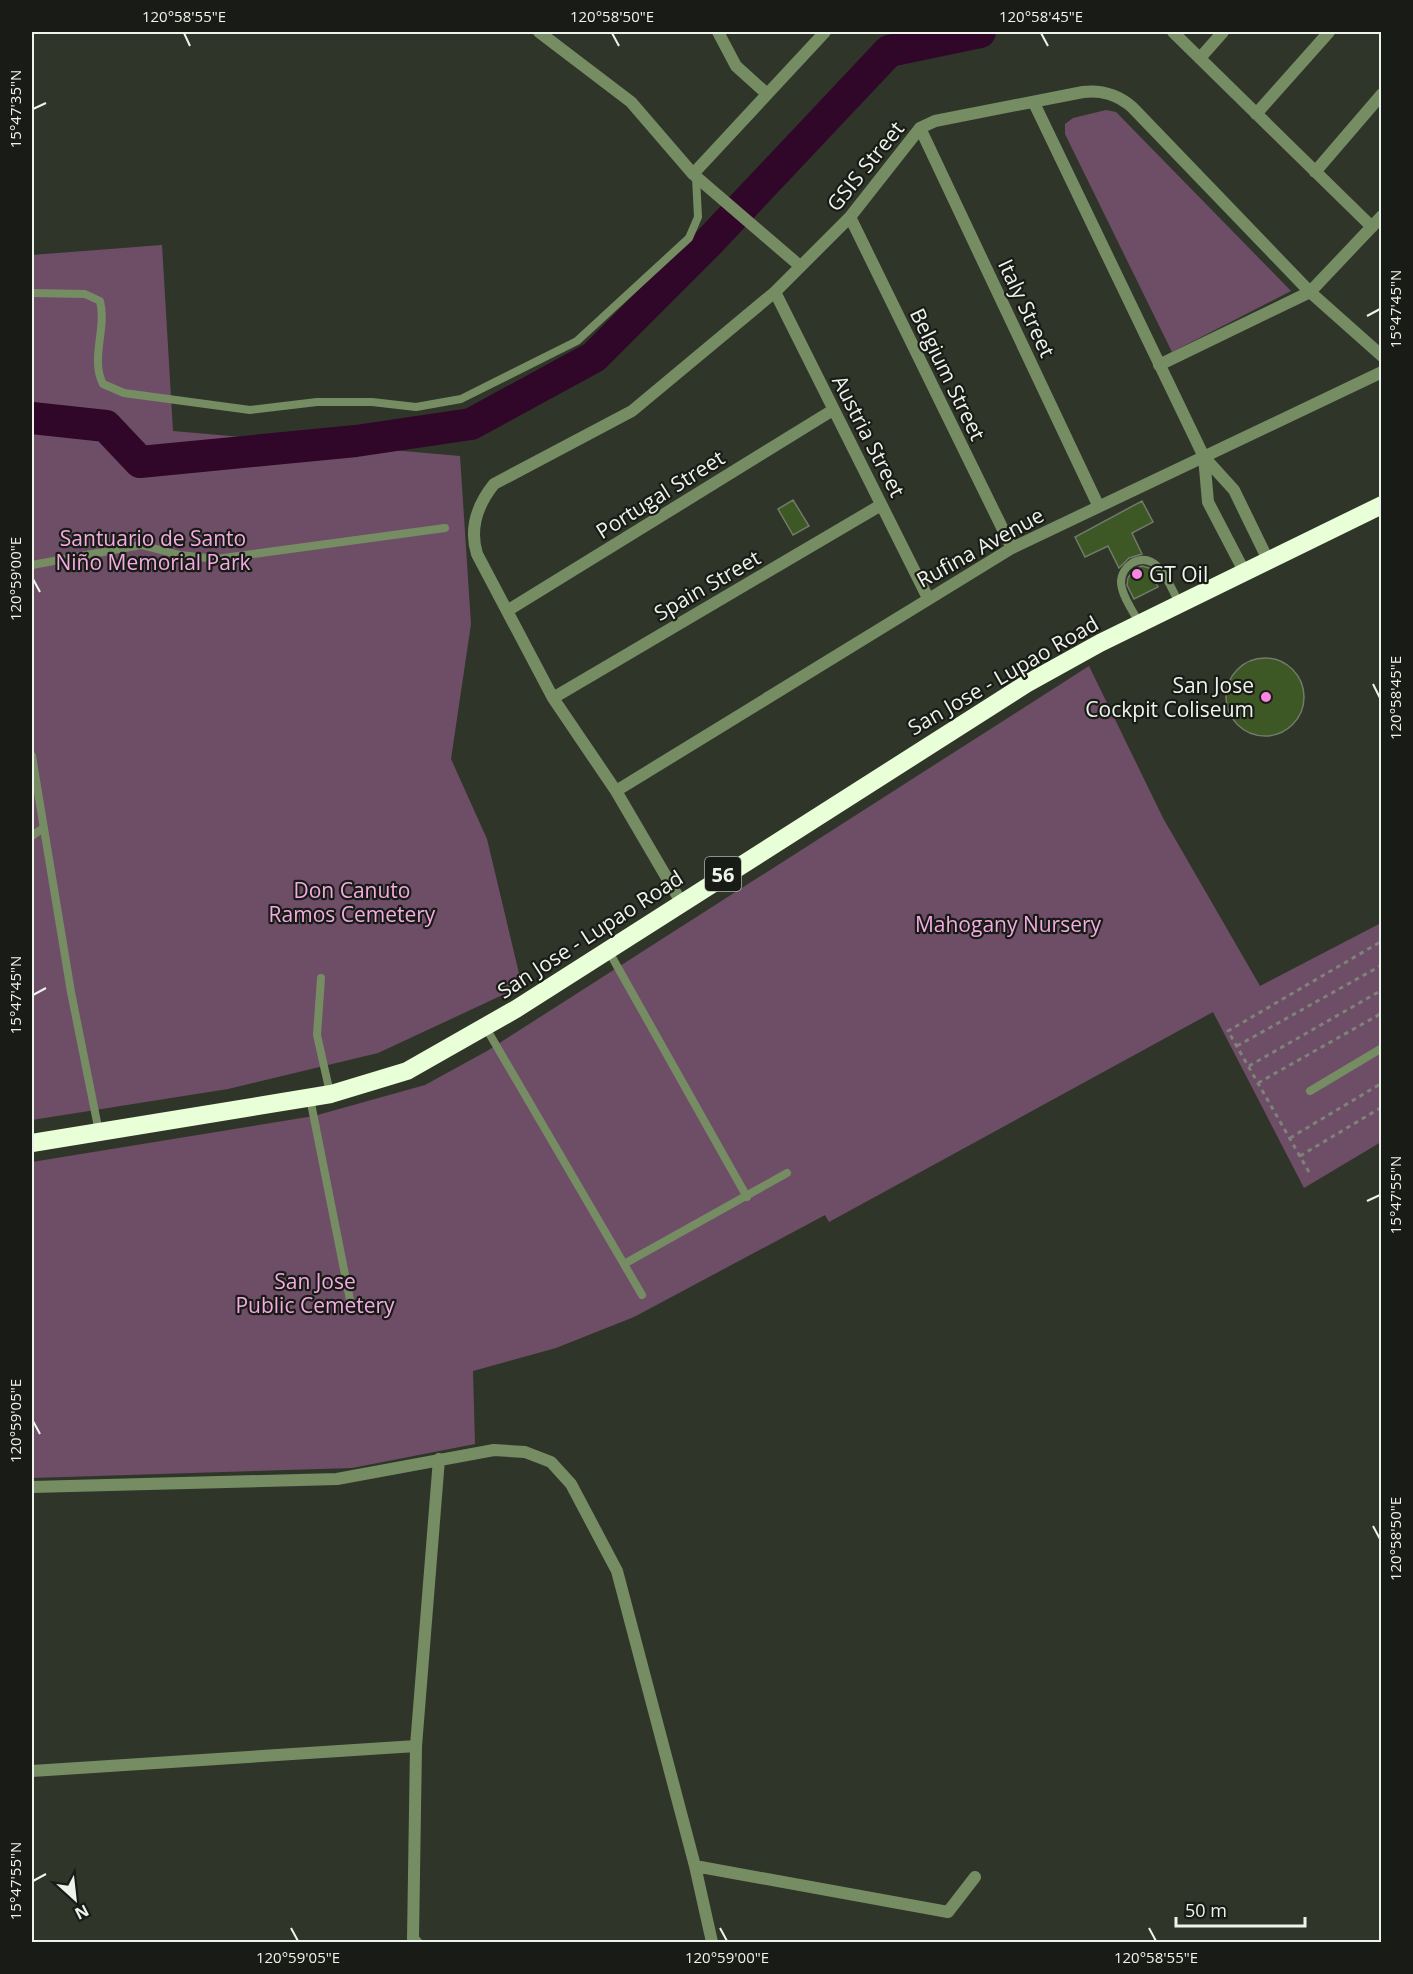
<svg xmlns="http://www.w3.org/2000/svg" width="1413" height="1974" font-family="'Open Sans',sans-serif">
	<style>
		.green { fill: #6e4e66 }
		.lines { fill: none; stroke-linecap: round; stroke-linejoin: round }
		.river { stroke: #300629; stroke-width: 32 }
		.building { fill: #3d5824; stroke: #717a6b; stroke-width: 1.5 }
		.path { stroke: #7d8378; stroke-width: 3; stroke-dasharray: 4.5 4.5; stroke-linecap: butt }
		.lane { stroke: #768d64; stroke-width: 8 }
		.street { stroke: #768d64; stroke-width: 12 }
		.highway { stroke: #e8ffd7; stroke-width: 18 }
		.ticks { fill: none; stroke: #eef3eb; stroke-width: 2 }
		.poi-dot { fill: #fc86e3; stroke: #191c16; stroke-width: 2 }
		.labels { text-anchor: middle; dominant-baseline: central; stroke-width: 4.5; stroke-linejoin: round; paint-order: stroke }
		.shield { fill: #191c16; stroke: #aeb2ab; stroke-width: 1.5 }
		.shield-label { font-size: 20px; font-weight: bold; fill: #eef3eb }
		.street-label { font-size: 21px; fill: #eef3eb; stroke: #191c16 }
		.park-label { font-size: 21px; fill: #f4aae3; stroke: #191c16 }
		.poi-label { font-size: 21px; fill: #eef3eb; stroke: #191c16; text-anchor: start }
		.neatline { fill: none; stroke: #eef3eb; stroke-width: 2 }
		.ticks-label { font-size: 15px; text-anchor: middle; fill: #eef3eb }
	</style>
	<rect width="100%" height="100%" fill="#2f3629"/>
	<!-- green -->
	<path class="green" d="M1106,110L1116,112L1291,291L1172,352L1065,134V124L1073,118Z
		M162,245L173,431L460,456L471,624L451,759L487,839L522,986L378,1053L228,1089L32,1120V255Z
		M1089,666L1163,818L1260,986L1381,923V1142L1304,1188L1213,1012L829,1222L825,1215L634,1317L556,1348L473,1371L475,1444L352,1468L32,1478V1162L314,1116L425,1085L487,1051Z"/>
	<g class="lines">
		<!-- river -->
		<path class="river" d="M32,418L106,426L140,462L356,441L471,424L594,357L709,242L889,51L980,32"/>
	</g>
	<!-- building -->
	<path class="building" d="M793,500L809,526L793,535L778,509Z
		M1142,501L1153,522L1132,533L1142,554L1129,558L1119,568L1108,546L1085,557L1075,537Z
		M1142,566L1149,568L1158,587L1134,599L1127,585L1128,578L1134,569Z
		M1226 697a39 39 0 1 1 78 0a39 39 0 1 1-78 0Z"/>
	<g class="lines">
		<!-- path -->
		<path class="path" d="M1237,1046L1382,965
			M1249,1066L1382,990
			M1258,1083L1382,1013
			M1290,1138L1382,1083
			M1300,1156L1382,1107
			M1309,1172L1228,1031L1382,941"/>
		<!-- lane -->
		<path class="lane" d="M32,293L85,294L100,301C107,328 90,359 103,384L124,393L250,410L317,402H372L416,407L461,399L577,341L689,238L698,217L696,177
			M32,565L141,545L180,555L216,559L445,528
			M1140,624C1134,613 1121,595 1121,582C1121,574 1126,567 1132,563C1158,549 1170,586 1179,603
			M32,756L71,992L99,1132
			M32,836L43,828
			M608,950L747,1197
			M321,978L317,1035L330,1093
			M486,1028L642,1295
			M1310,1091L1382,1048
			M310,1098L352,1310
			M624,1264L787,1173"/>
		<!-- street -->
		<path class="street" d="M539,32L631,102L693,174L800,266
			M718,32L736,66L766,93
			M1173,32L1372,227
			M1200,58L1223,32
			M1034,103L1204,457L1234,490L1268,560
			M1256,114L1329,32
			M920,128L1098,505
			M1315,172L1382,94
			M693,174L825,32
			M850,217L1012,548
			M775,292L928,598
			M1159,365L1310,292L1382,216
			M1204,457L1208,502L1244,571
			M507,611L833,410
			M553,698L881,505
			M616,791L1012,548L1382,372
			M681,902L616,791L553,698L477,554C469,528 478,504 494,484L632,411L775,292L850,217L920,128L935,121L1083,92C1102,90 1117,94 1132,107L1310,292L1382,356
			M32,1487L337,1479L494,1450L525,1452L551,1462L571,1484L617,1571L695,1866L712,1942
			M416,1746L413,1939L416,1942
			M32,1771L416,1746L439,1459
			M695,1866L948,1912L975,1877"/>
		<!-- highway -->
		<path class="highway" d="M32,1143L331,1094L407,1071L516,1009L1026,684L1100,643L1382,505"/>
	</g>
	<!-- ticks -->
	<path class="ticks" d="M184,33L190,46M612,33L619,46M1041,33L1048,46M33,109L46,103M1367,316L1380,309M33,579L40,592M1373,684L1380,698M33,995L46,988M1367,1201L1380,1195M33,1421L40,1434M1373,1526L1380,1539M33,1881L46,1874M291,1928L298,1941M720,1928L727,1941M1149,1928L1156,1941"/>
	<!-- markers -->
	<g class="poi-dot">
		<circle cx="1137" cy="574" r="6"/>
		<circle cx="1266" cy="697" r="6"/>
	</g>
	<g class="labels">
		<!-- shield labels -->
		<rect class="shield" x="705" y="857" width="36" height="34" rx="4.5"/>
		<g class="shield-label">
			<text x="723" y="874">56</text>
		</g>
		<!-- street labels -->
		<g class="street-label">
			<text transform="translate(865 166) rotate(-51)">GSIS Street</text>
			<text transform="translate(1027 308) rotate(65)">Italy Street</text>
			<text transform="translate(948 374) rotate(64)">Belgium Street</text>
			<text transform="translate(869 436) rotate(63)">Austria Street</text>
			<text transform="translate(660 494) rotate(-32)">Portugal Street</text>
			<text transform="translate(980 547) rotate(-29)">Rufina Avenue</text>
			<text transform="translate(707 585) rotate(-30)">Spain Street</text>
			<text transform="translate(1003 675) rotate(-30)">San Jose - Lupao Road</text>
			<text transform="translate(590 934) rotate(-33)">San Jose - Lupao Road</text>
		</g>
		<!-- park labels -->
		<g class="park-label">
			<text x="153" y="538">Santuario de Santo<tspan x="153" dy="24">Niño Memorial Park</tspan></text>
			<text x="352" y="890">Don Canuto<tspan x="352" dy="24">Ramos Cemetery</tspan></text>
			<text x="1008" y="924">Mahogany Nursery</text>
			<text x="315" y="1281">San Jose<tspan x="315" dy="24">Public Cemetery</tspan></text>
		</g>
		<!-- poi labels -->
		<g class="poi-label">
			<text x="1149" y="574">GT Oil</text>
			<text x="1254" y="685" text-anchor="end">San Jose<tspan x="1254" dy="24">Cockpit Coliseum</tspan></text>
		</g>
	</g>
	<!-- border -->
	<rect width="1413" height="1974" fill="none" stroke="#191c16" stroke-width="66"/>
	<!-- north arrow -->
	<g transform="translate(75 1899) rotate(153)" stroke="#191c16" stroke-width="4.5" paint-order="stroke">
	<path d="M0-4.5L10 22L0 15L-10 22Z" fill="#eef3eb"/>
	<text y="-9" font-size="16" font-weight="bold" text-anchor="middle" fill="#eef3eb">N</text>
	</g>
	<!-- scale -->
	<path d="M1176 1917v9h129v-9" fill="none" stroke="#eef3eb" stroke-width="3"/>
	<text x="1185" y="1917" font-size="18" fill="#eef3eb" stroke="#191c16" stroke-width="4.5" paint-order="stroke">50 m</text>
	<rect x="33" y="33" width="1347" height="1908" class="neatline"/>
	<g class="ticks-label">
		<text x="184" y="22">120°58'55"E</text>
		<text x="612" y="22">120°58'50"E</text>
		<text x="1041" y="22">120°58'45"E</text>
		<text transform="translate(16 109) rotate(-90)" y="5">15°47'35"N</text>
		<text transform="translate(1396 309) rotate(-90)" y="5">15°47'45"N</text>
		<text transform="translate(16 579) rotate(-90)" y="5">120°59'00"E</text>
		<text transform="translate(1396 698) rotate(-90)" y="5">120°58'45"E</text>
		<text transform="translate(16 995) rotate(-90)" y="5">15°47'45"N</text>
		<text transform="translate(1396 1195) rotate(-90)" y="5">15°47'55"N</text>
		<text transform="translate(16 1421) rotate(-90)" y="5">120°59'05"E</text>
		<text transform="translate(1396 1539) rotate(-90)" y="5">120°58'50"E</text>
		<text transform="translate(16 1881) rotate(-90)" y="5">15°47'55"N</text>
		<text x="298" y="1963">120°59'05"E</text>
		<text x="727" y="1963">120°59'00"E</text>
		<text x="1156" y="1963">120°58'55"E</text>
	</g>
</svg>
